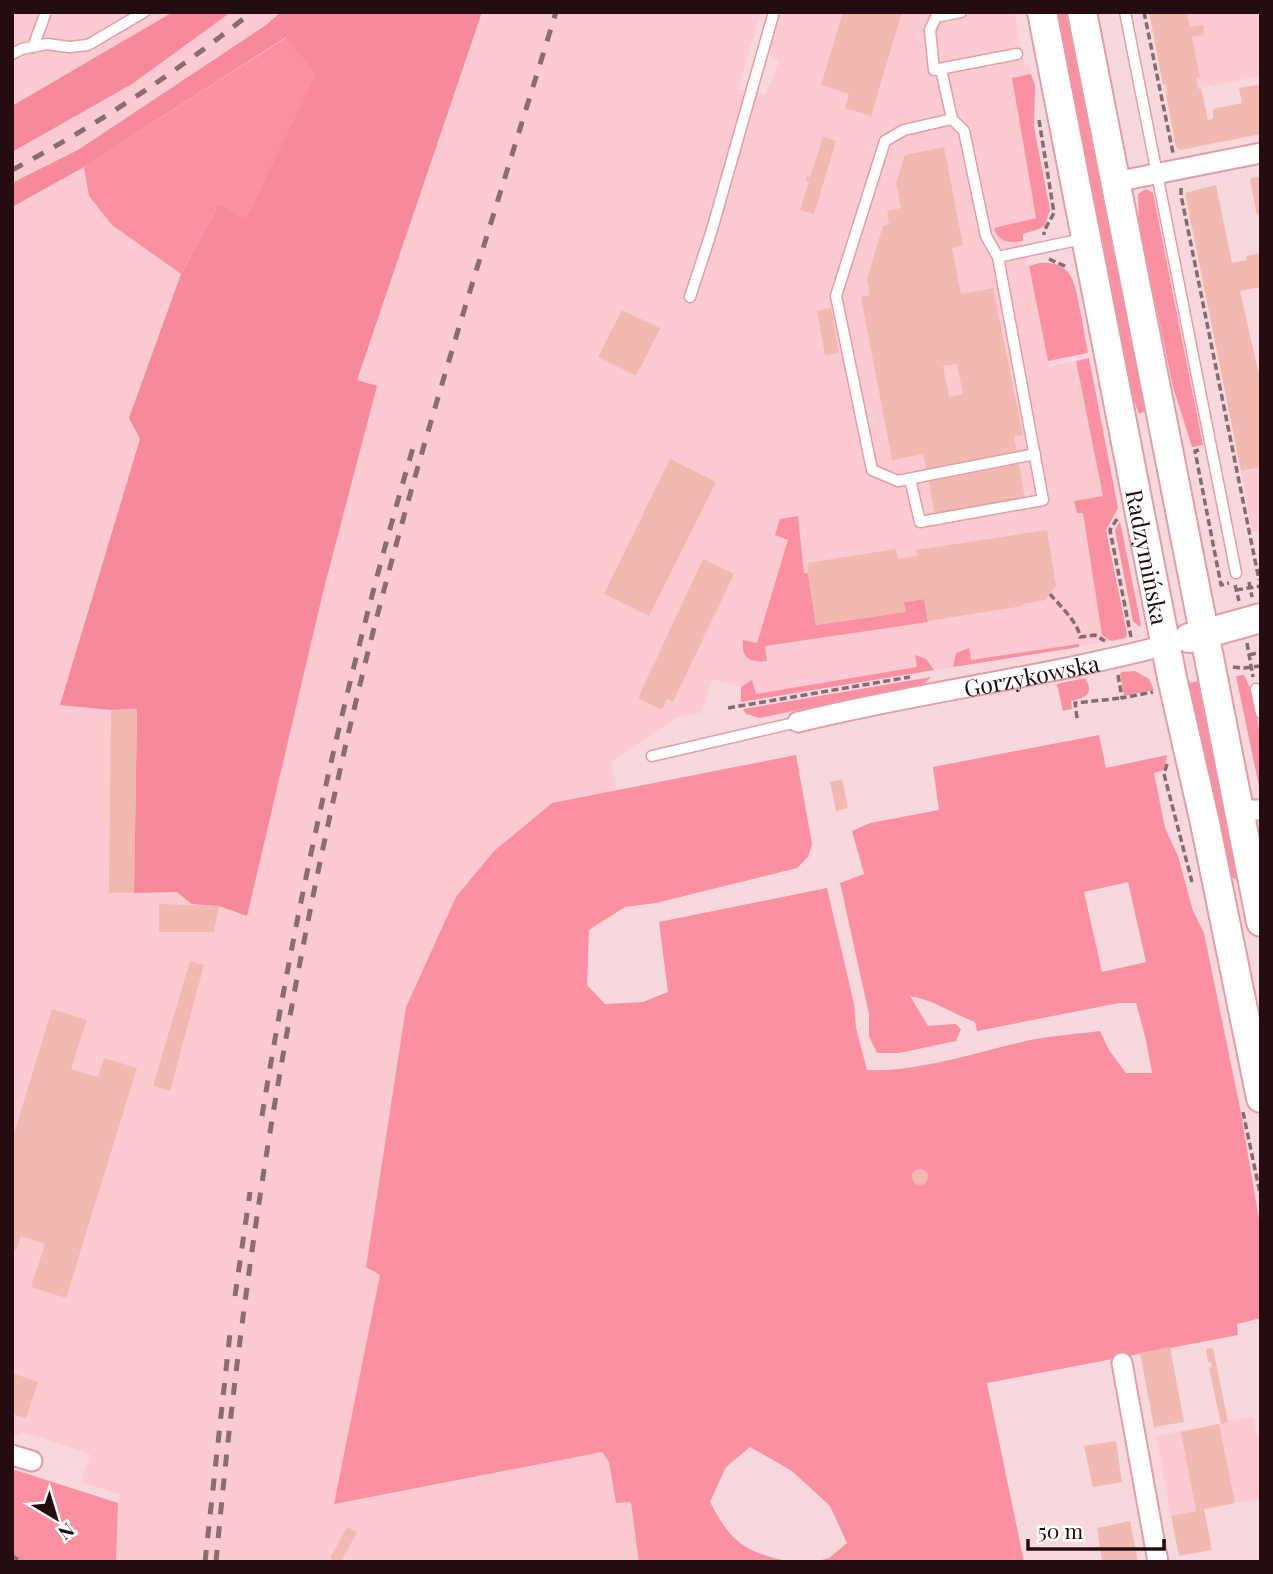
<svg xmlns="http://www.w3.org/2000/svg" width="1273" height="1574" font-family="'Playfair Display',serif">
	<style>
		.built { fill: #fccad1; fill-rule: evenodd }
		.green { fill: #fa90a2; fill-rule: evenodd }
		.forest { fill: #f7899c }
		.building { fill: #f1b9af; fill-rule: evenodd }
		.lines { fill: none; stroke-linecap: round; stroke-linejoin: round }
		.lane-casing { stroke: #e39da7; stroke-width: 13 }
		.street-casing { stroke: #e39da7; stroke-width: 23 }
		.secondary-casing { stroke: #e39da7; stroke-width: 32 }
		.path { stroke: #866b6f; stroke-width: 3.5; stroke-dasharray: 7 3.5; stroke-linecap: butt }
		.lane { stroke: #fff; stroke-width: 10 }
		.street { stroke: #fff; stroke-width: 19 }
		.secondary { stroke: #fff; stroke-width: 28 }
		.rail { stroke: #886d71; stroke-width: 5; stroke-dasharray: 12 12; stroke-linecap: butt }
		.labels { text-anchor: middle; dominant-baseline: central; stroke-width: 6; stroke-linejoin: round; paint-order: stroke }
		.street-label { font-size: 23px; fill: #250c11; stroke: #fff }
	</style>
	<rect width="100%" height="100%" fill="#f7d9dd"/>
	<!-- built -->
	<path class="built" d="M12,12H761L738,89L766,94L779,61L772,57L769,49L779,12H1015L1023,61L1031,67V74L1012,79L1036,219L1023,234V241L1049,366L1076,361L1103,496L1074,502L1083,513L1102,635L1111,641L741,702V687L712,679L702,712L675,719L612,761L616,791L552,803L494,851L456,897L406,1007L366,1267L380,1275L335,1503L602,1452L609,1462L616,1503L631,1501L639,1562H116L118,1503L120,1495L81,1482L90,1454L22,1432L12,1438ZM316,74L129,418L181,274L112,225Z
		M1149,12H1261V76L1166,95Z
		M1261,467V529L1252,531L1241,471Z
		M1253,1417L1257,1436H1261V1498L1171,1516L1156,1436Z"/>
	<!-- green -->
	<path class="green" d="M1056,12H1066L1145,411L1139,414L1131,393Z
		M287,37L317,74L246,221L219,204L181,274L112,225L89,196L84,167Z
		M1031,74L1035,86L1034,127L1050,210L1045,225L1039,229L1023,234V241C1009,243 999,243 994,228L1036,218L1012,78Z
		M1146,189L1153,193L1203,445L1192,447L1173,387L1139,224L1138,194Z
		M1039,263C1073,260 1075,284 1080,310C1083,324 1085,339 1088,353L1048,361L1029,266Z
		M1089,358L1118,508L1106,530L1127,633L1126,638L1111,641L1102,635L1083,513H1077L1074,501L1103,496L1076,361Z
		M798,516L804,574L808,573L816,625L905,612L904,602L924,599L928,622L765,646L767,661C750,663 741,659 743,640L757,643L788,540L775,535L780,519Z
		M1120,521L1141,625L1140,627L1133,621L1115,530Z
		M1079,644V647L953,667L956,653L969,648L971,660Z
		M915,655L926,659L934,670L741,702V687L752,680L756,694L917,667Z
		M1135,671L1149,679L1154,690L1124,696L1120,674L1122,672Z
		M1244,675C1262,709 1261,758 1261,796L1236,676Z
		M931,677L924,684L760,718L746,714L743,709Z
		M1085,678C1095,694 1085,698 1071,701L1072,709L1063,711L1057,684Z
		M1199,681L1238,876L1237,880L1231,877L1189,683Z
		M1099,735L1106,768L1167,755L1164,770L1154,773L1165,828L1178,856L1193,911L1204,933L1240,1108L1261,1231V1318L1237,1324L1238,1335L987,1383L1024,1562H814L829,1558L847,1543L830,1506L792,1471L750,1447L726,1467L710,1502C732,1544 744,1551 790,1562H639L631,1502L616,1503L609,1462L602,1452L334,1504L380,1275L366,1267L406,1007L456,897L494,851L552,803L796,755L812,844L808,857L797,868L656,903L625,907L589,930L587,985L605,1004L643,1002L668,992L659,922L827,888L854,1004L856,1028L867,1070C923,1072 981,1050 1036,1039C1057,1035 1079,1034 1100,1031L1109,1050L1126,1073H1152L1146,1040L1136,1003H1119L977,1031L975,1022C951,1013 934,1000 910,996L928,1026L956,1024L961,1029L956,1041L899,1053H877L869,1036V1014L840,883L864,874L852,831L870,823L939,810L933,767ZM1128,882L1146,962L1102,972L1084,892Z
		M12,1469L118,1503L116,1562H12Z"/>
	<!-- forest -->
	<path class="forest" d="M173,12H231L132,84L12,152V106Z
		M281,12H482L357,380L377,386L323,592L247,916L219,906L192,904L177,892L134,893L137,709L111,710L60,705L140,439L129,418L181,274L219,204L246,220L316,74L286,37L84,167L12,207V183L78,150L266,25Z"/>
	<!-- building -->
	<path class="building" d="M843,12H902L871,116L845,108L849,94L821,85Z
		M1149,12H1187L1190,27L1203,25L1204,35L1192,37L1200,78H1196L1198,89L1201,88L1208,120L1213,119V109L1242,103L1239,88L1261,84V134L1180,150L1176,147L1166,95L1168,94L1166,84L1163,85Z
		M823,137L836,141L814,214L800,210L809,182L806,181L807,176L810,177Z
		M944,147L963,245L952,248L961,294L993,288L1023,435L1014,436L1017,454L927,472L923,454L892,460L861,297L870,295L867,279L883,226L889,224L887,211L901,208L896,183L905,155ZM957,364L963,394L949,397L943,366Z
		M1261,176V214L1257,215L1250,180L1251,178Z
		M1216,185L1232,263L1247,260L1246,256L1261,253V287L1240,291L1261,384V467L1241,471L1185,193Z
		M831,308L839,353L825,355L817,311Z
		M622,310L660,328L636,376L598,357Z
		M670,459L716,482L649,616L604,594Z
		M1019,464L1025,499L935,516L929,482Z
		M1047,530L1056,586L1045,600L1022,604L1023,606L928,621L924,599L904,602L906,612L816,625L807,563L896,549L898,559L917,556L916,550Z
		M703,559L734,574L673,702L667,699L662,710L638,698Z
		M137,709L134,893H109L111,710Z
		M842,779L848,808L836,811L830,782Z
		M159,904L219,906L214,932H159Z
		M190,961L204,965L170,1091L153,1086Z
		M52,1009L87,1020L71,1069L98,1077L104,1058L137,1068L66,1298L31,1287L45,1244L21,1236L16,1250L12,1249V1140Z
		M912 1177a8 8 0 1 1 16 0a8 8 0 1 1-16 0Z
		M1170,1347L1184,1422L1154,1427L1140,1353Z
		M1213,1348L1228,1422L1221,1424L1209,1368L1212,1367L1211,1362H1208L1206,1349Z
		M12,1373L38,1382L26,1418L12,1414Z
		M1219,1424L1235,1503L1204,1509L1212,1550L1179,1556L1171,1516L1196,1511L1181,1432Z
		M1116,1441L1122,1482L1093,1487L1084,1446Z
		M1130,1521L1138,1562H1102L1097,1528Z
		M347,1527L357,1532L341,1562H337L330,1558Z"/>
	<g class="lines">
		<!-- lane casing -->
		<g class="lane-casing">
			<path id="lane" d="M961,12L936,17L930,30L934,70L1017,54
				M1125,12L1236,573
				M33,47L46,12
				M12,54L22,49L47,44L69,47L88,45L144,12
				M941,69L952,119
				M998,257L1082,239
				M690,297L711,233L774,12
				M910,479L920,522L1043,500L998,257L986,236L964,131L952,119L904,130L885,141L836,296L872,470L898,481L1035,454
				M1256,689L1261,713
				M652,756L798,722"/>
		</g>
		<!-- street casing -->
		<g class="street-casing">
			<g id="street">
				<path d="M1115,182L1261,153"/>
				<path id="s1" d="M798,722C919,692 1045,677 1166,645"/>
				<path d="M1238,810H1261"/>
				<path d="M1122,1363L1158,1562"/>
				<path d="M12,1455L32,1461"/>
			</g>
		</g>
		<!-- secondary casing -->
		<g class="secondary-casing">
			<g id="secondary">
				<path id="s2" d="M1042,12L1172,678L1205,823L1261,1098"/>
				<path d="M1082,12L1261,922"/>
				<path d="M1189,638L1261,618"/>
			</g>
		</g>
		<!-- path -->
		<path class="path" d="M1144,12L1173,153
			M1039,120L1054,213L1044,231V235
			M1181,188V195L1259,580
			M1049,259L1067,267
			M1199,450L1195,451L1221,585L1229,583
			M1117,519L1110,530L1131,637
			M1249,582L1252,597
			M1235,585L1239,601
			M1236,590L1261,586
			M1050,594C1060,606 1078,622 1080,637L1095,635L1105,641
			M1247,643L1253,677
			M1249,655L1261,652
			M1233,667L1244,668L1261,666
			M1118,675L1122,698L1153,692
			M728,708L910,677
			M1077,718L1075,703L1122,698
			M1167,764L1164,774L1192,882
			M1243,1112L1261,1198
			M12,1556L23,1562"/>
		<!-- lane -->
		<use href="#lane" class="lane"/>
		<!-- street -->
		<use href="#street" class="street"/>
		<!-- secondary -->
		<use href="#secondary" class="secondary"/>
		<!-- rail -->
		<path class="rail" d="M12,170C97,125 177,72 252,12
			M262,1116C299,888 350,662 415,441
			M235,1296L250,1192
			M205,1562L231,1324
			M216,1562C243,1262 292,964 363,672C418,449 489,231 556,12"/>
	</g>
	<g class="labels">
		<!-- street labels -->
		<g class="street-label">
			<text stroke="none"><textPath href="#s2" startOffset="555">Radzymińska</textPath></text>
			<text stroke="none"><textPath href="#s1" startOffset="238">Gorzykowska</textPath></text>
		</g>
	</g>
	<!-- border -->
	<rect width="1273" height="1574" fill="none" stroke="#250c11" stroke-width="28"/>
	<!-- north arrow -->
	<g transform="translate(56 1518) rotate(142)" stroke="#ffffff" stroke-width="5" paint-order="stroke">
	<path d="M0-5L12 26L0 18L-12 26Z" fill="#250c11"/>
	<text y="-10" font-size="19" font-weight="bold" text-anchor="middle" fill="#250c11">N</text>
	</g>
	<!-- scale -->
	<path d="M1028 1539v10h136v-10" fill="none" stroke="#250c11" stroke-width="3.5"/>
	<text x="1038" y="1539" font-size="21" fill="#250c11" stroke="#ffffff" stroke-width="5" paint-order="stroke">50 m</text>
</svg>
